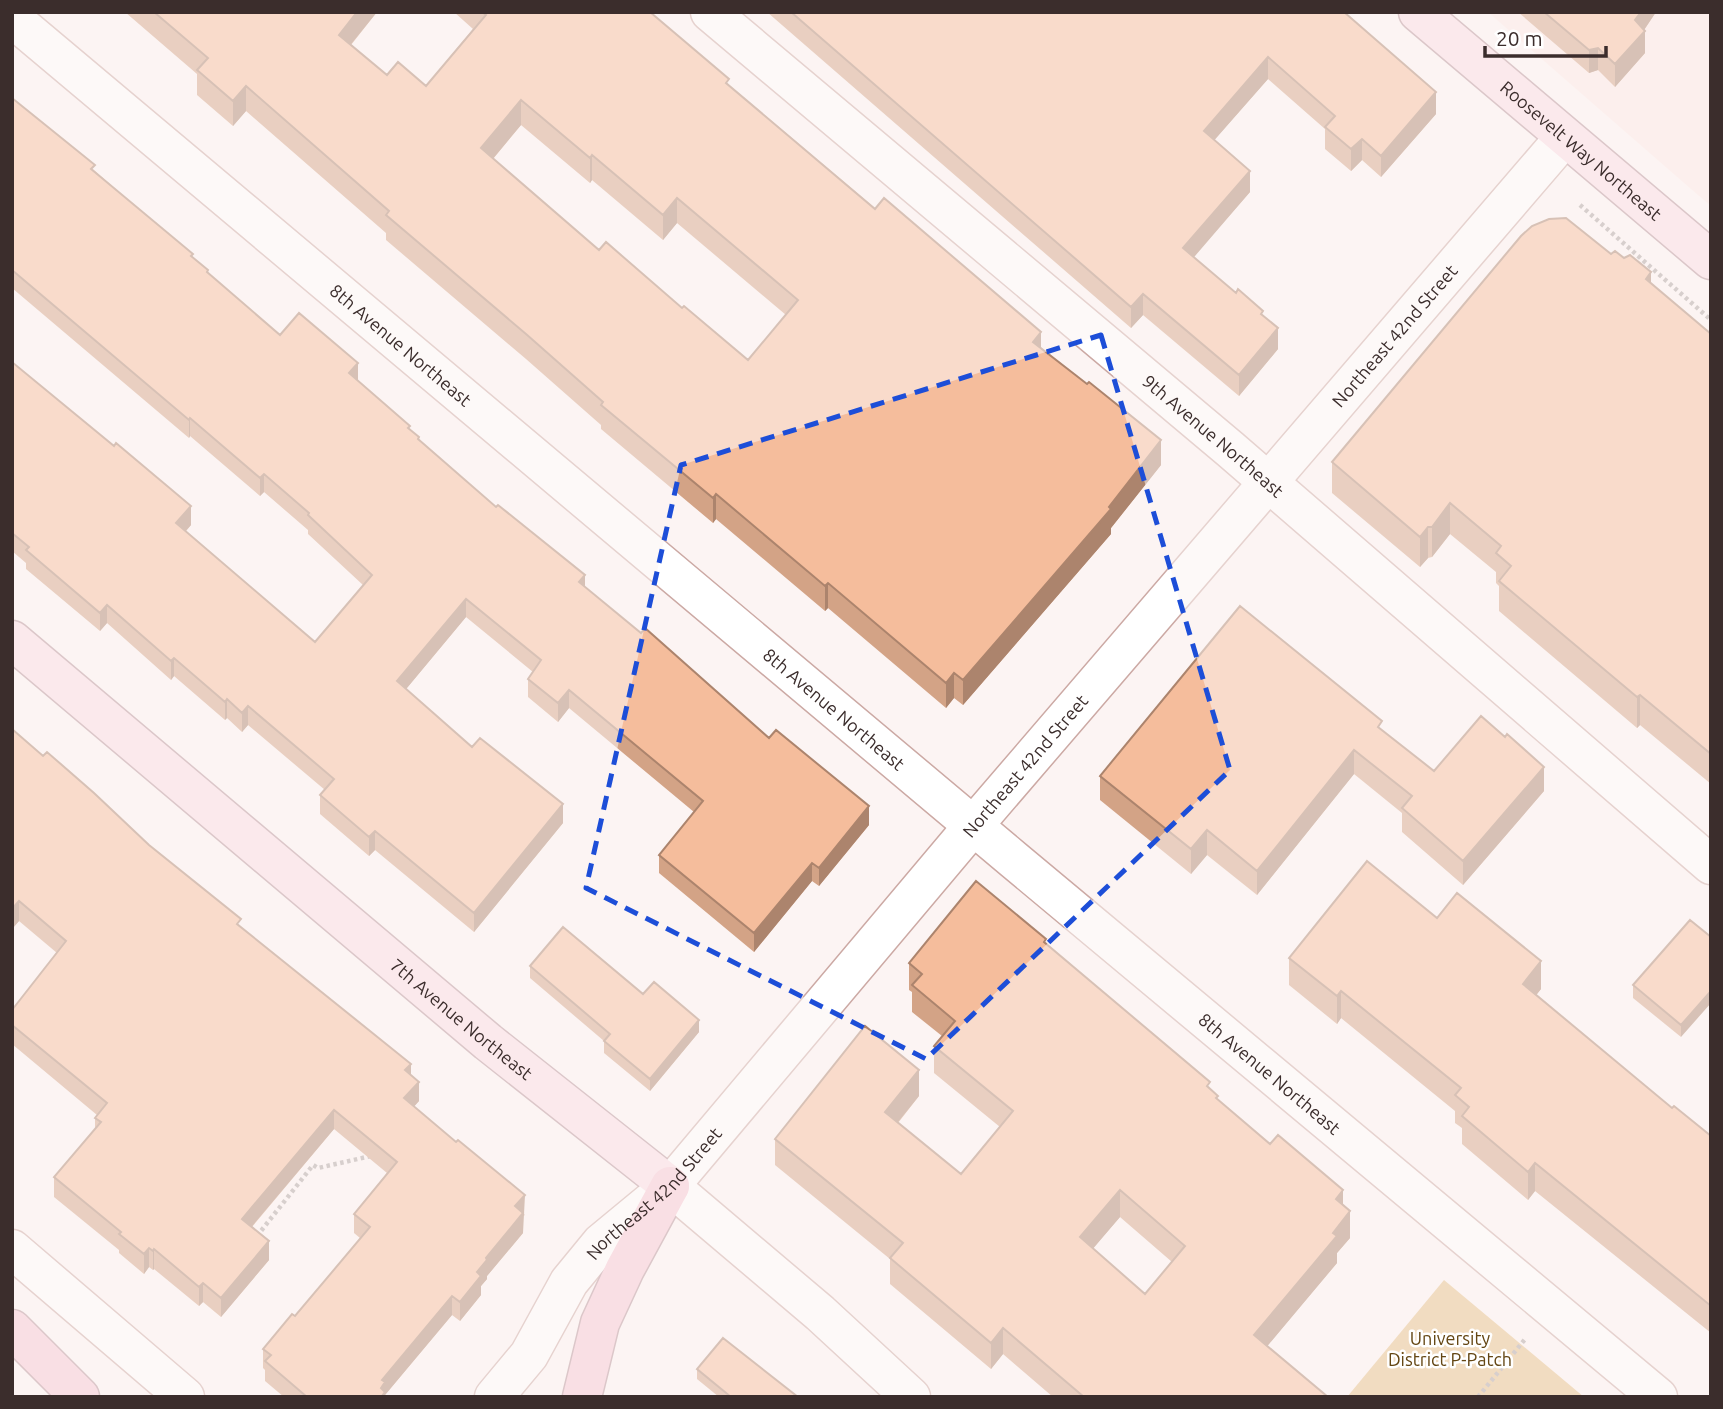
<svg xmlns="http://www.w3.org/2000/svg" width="1723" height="1409" font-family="Ubuntu,sans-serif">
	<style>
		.built { fill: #fce9e7 }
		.garden { fill: #e5be85 }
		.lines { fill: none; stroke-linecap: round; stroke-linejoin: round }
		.minor-casing { stroke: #cca9a4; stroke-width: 41 }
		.major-casing { stroke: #b59098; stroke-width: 41 }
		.highway-casing { stroke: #b59098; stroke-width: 41 }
		.path { stroke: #aca2a1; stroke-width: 4.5; stroke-dasharray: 3.5 3.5; stroke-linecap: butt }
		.minor { stroke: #fff; stroke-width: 38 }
		.major { stroke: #fadce4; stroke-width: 38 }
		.highway { stroke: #f6c5d2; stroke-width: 38 }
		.wall { fill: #d3a386; fill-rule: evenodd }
		.shaded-wall { fill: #ac846d }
		.building { fill: #f5bd9c; stroke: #ac846d; stroke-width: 2; fill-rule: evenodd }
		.marked { fill: none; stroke: #1d4ed8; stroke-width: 5; stroke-dasharray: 14 9; stroke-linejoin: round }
		.labels { text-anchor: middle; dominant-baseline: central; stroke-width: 5; stroke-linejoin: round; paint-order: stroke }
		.street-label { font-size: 18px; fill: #3b2d2c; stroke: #fff }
		.park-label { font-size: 18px; fill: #644613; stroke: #fff }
	</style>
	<rect width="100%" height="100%" fill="#fcf4f3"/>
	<!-- built -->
	<path class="built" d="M1488,12H1711V206L1691,189Z"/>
	<!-- garden -->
	<path class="garden" d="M1444,1280L1584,1397H1347Z"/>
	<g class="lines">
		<!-- minor casing -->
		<g class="minor-casing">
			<g id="minor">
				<path id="s1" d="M710,12L1230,449L1711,865"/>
				<path id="s2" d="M12,18L1014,860L1658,1397"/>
				<path d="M670,1186L820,1313L911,1397"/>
				<path d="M12,1249L185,1397"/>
				<path id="s3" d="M494,1397L529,1355L569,1282L601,1243L670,1186L973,826L1564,138"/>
			</g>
		</g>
		<!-- major casing -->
		<g class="major-casing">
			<g id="major">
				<path id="s4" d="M1418,12L1711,260"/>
				<path id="s5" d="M12,640L488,1042L670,1186"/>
			</g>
		</g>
		<!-- highway casing -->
		<g class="highway-casing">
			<path id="highway" d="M12,1329L80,1397
				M582,1397L600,1323L625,1269L670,1186"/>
		</g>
		<!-- path -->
		<path class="path" d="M1580,205L1711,320
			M257,1236L313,1165L318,1168L371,1156
			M1478,1397L1526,1338"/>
		<!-- minor -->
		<use href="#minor" class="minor"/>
		<!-- major -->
		<use href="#major" class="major"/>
		<!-- highway -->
		<use href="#highway" class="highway"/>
	</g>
	<!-- wall -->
	<path class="wall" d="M125,12H377L351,45L387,75L426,86L473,29L454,12H650L729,85L1041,348L1161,465L1111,528V534L963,705L954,698L946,708L828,608L825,611L716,519L713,523L601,429V425L526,359L386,240V233L246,111L233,126L197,95V74ZM521,125L590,183L592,180L663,240L677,223L786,315L748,360L682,308L599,250L493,159Z
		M767,12H1344L1436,114L1381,177L1362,160L1351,171L1325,149V129L1268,79L1214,140L1250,192L1193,257L1263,316L1278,349L1239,396L1143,315L1131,328Z
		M1518,12H1656L1644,30L1645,53L1615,87L1598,70L1589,73Z
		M12,98L193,257L208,273L280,335L358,381L410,429L419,440L585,588L769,738L869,825L819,886L812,881L754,952L659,873V855L694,812L569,708L558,722L528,697V679L533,672L466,617L406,689L472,747L563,823L474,932L375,850L369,856L320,814V795L325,790L248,725L242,732L227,718L225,720L174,676L171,680L107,623L100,631L26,569V563L12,551V362L191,525L186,531L315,642L363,585L308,534V530L264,492L260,496L190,436L189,438L12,288Z
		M1611,254L1624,258L1651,284L1711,334V784L1640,725L1637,728L1499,611V586L1496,583V572L1450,534L1432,557L1428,558L1420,567L1332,493V462Z
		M12,729L149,845L241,927L411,1075L419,1101L414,1106L525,1215L523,1216V1233L487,1276V1279L481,1286V1295L460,1321L452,1315L385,1395V1397H284L265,1381V1370L263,1368V1349L295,1316L360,1238L354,1233V1214L387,1173L334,1129L252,1227L269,1260L221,1317L203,1302L199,1306L154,1269L153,1270L149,1267L144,1274L119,1253V1250L54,1197V1177L95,1129V1118L97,1115L12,1044V1010L57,953L19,921L12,929Z
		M1382,730L1434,771L1544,791L1463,885L1402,832V813L1354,774L1257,895L1207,855L1191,874L1100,800V776Z
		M1437,918L1541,989L1536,995L1672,1108L1711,1136V1333L1535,1191L1528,1200L1462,1144V1128L1455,1123V1111L1341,1018L1337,1024L1289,985V958Z
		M1690,920L1681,1037L1633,998V985Z
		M1046,943L1210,1089L1218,1100L1343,1205L1350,1238L1337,1253V1263L1267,1346L1328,1397H1053L1003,1354L991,1369L890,1284V1259L775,1165V1139L919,1096L898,1123L961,1174L1000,1127L934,1073V1046L942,1036L912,1012V992L909,990V963ZM1120,1217L1172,1262L1145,1294L1093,1248Z
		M530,966L643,994L699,1032L650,1091L604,1053V1041L530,978Z
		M697,1369L798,1397H719L697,1379Z"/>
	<!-- shaded-wall -->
	<path class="shaded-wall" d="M357,12H377L339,59V35Z
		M1641,12H1656L1640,36L1645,31V53L1615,87V64L1635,20Z
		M1598,48V70L1589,73V50Z
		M1268,57V79L1204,152V131Z
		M246,86V111L233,126V101Z
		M1436,92V114L1381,177V156Z
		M521,100V125L481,173V148Z
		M1362,139V160L1351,171V149Z
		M592,155V180L590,183V158Z
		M1250,171V192L1183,270V248Z
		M677,198V223L663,240V215Z
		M1651,272V303L1646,279Z
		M1143,294V315L1131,328V307Z
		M1278,328V349L1239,396V375Z
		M1041,332V357L1033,342Z
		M358,363V382L349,373Z
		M190,418V436L189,438V420Z
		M1161,440V465L1111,528V534L963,705V680L1109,507Z
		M264,474V492L260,496V478Z
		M716,494V519L713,523V498Z
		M1450,503V534L1432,557V527Z
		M191,506V525L176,542V523Z
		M1428,527V558L1420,567V537Z
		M585,575V594L579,582Z
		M828,583V608L825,611V586Z
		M466,599V617L397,700V681Z
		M107,605V623L100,631V613Z
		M174,658V676L171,680V661Z
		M954,673V698L946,708V683Z
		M569,690V708L558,722V703Z
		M1640,695V725L1637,728V697Z
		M227,699V718L225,720V702Z
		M248,706V725L242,732V713Z
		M1354,750V774L1257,895V871Z
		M1544,767V791L1463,885V861Z
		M563,804V823L474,932V913Z
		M869,806V825L819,886V868Z
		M1207,830V855L1191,874V849Z
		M375,831V850L369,856V837Z
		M812,863V881L754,952V933Z
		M19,901V921L12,929V909Z
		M1541,961V989L1523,1012V984Z
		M1341,991V1018L1337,1024V996Z
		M1711,991V1003L1681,1037V1025Z
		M699,1020V1032L650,1091V1079Z
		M411,1064V1083L405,1070Z
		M919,1070V1096L885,1138V1112Z
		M419,1082V1101L404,1118V1098Z
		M334,1110V1129L242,1238V1219Z
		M1535,1163V1191L1528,1200V1172Z
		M1120,1190V1217L1080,1264V1237Z
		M1343,1190V1216L1336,1199Z
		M525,1195L523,1233L487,1276V1279L481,1286V1295L460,1321V1302L515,1206Z
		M1350,1211V1238L1337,1253V1263L1254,1362V1335L1333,1233Z
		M269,1241V1260L221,1317V1298Z
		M149,1248V1267L144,1274V1254Z
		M154,1249V1269L153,1270V1251Z
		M203,1283V1302L199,1306V1287Z
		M452,1296V1315L385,1395V1397H381L382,1380Z
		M1003,1328V1354L991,1369V1343Z"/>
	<!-- building -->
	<path class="building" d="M154,12H357L339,35L387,75L398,62L426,86L486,15L482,12H650L729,79L726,83L875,209L884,198L1041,332L1033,342L1087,384L1089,382L1161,440L1109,507L1111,509L963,680L954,673L946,683L828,583L825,586L716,494L713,498L601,405L603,402L526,334L386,215L389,211L246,86L233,101L197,70L208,58ZM521,100L590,158L592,155L663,215L677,198L798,300L748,360L684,306L682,308L606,242L599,250L481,148Z
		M791,12H1344L1436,92L1381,156L1362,139L1351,149L1325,127L1335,116L1268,57L1204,131L1250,171L1183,248L1236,293L1238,289L1263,311L1261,314L1278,328L1239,375L1143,294L1131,307Z
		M1544,12H1641L1635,20L1645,31L1615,64L1598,48L1589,50Z
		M12,98L95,165L91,169L193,254L191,256L208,270L207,272L280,335L299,313L358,363L349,373L410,426L408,428L419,437L418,439L496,507L498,505L585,575L579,582L641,633L645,628L769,738L776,730L869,806L819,868L812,863L754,933L659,855L703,801L569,690L558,703L528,679L541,660L466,599L397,681L472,747L480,738L563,804L474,913L375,831L369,837L320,795L334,779L248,706L242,713L227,699L225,702L174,658L171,661L107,605L100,613L26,550L29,547L12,533V362L114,446L116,443L191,506L176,523L315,642L372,575L308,515L309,513L264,474L260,478L190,418L189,420L12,270Z
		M1566,218L1611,254L1615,251L1624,258L1630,255L1651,272L1646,279L1711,334V754L1640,695L1637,697L1499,581L1511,566L1496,553L1501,546L1450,503L1432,527H1428L1420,537L1332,462L1521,236L1532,226L1549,219Z
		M1240,606L1382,721L1378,727L1434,771L1481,716L1505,737L1507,734L1544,767L1463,861L1402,808L1412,796L1354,750L1257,871L1207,830L1191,849L1100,776Z
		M12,729L43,756L47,752L94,793L149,845L241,919L237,924L411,1064L405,1070L419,1082L404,1098L456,1142L458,1140L525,1195L515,1206L523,1213L486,1258L487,1260L477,1272L481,1276L460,1302L452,1296L382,1380L385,1382L381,1388L385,1392L381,1397H307L265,1361L271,1355L263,1349L292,1314L295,1316L370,1227L354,1214L397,1162L334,1110L242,1219L269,1241L221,1298L203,1283L199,1287L154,1249L153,1251L149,1248L144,1254L119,1234L121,1232L54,1177L101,1122L95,1118L107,1103L12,1025V1010L66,941L19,901L12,909Z
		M1367,861L1437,918L1457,893L1541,961L1523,984L1672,1108L1674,1106L1711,1136V1306L1535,1163L1528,1172L1462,1116L1469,1107L1455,1095L1461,1088L1341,991L1337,996L1289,958Z
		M976,881L1046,939L1044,942L1210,1082L1207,1086L1218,1096L1216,1098L1270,1144L1278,1135L1343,1190L1336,1199L1350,1211L1333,1233L1337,1236L1254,1335L1328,1397H1084L1003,1328L991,1343L890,1258L903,1243L775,1139L865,1026L919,1070L885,1112L961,1174L1013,1111L934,1046L955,1021L912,985L922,974L909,963ZM1120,1190L1185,1246L1145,1294L1080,1237Z
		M1690,920L1711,937V991L1681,1025L1633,985Z
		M563,927L643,994L654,982L699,1020L650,1079L604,1041L610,1034L530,966Z
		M723,1338L798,1397H731L697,1369Z"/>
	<!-- marked area -->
	<path d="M0 0H1723V1409H0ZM1101,335L1230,770L926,1059L586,888L681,465Z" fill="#fcf4f3" fill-opacity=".55" fill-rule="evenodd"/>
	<path class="marked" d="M1101,335L1230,770L926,1059L586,888L681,465Z"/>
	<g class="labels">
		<!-- street labels -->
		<g class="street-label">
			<text stroke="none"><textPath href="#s4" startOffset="214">Roosevelt Way Northeast</textPath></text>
			<text stroke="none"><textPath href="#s3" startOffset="1395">Northeast 42nd Street</textPath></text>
			<text stroke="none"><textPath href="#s2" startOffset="508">8th Avenue Northeast</textPath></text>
			<text stroke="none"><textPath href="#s1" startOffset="658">9th Avenue Northeast</textPath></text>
			<text stroke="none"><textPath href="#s2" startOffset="1074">8th Avenue Northeast</textPath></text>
			<text stroke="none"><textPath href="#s3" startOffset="828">Northeast 42nd Street</textPath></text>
			<text stroke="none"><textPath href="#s5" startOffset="588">7th Avenue Northeast</textPath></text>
			<text stroke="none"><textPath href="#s2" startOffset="1642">8th Avenue Northeast</textPath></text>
			<text stroke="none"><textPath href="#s3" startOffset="261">Northeast 42nd Street</textPath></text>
		</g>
		<!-- park labels -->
		<g class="park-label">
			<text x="1450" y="1338">University<tspan x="1450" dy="21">District P-Patch</tspan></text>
		</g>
	</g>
	<!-- border -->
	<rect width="1723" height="1409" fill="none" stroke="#3b2d2c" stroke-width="28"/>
	<!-- scale -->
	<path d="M1485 46v10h121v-10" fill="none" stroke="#3b2d2c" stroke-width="3.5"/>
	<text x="1496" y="46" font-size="21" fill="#3b2d2c" stroke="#ffffff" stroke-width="5" paint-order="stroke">20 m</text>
</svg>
